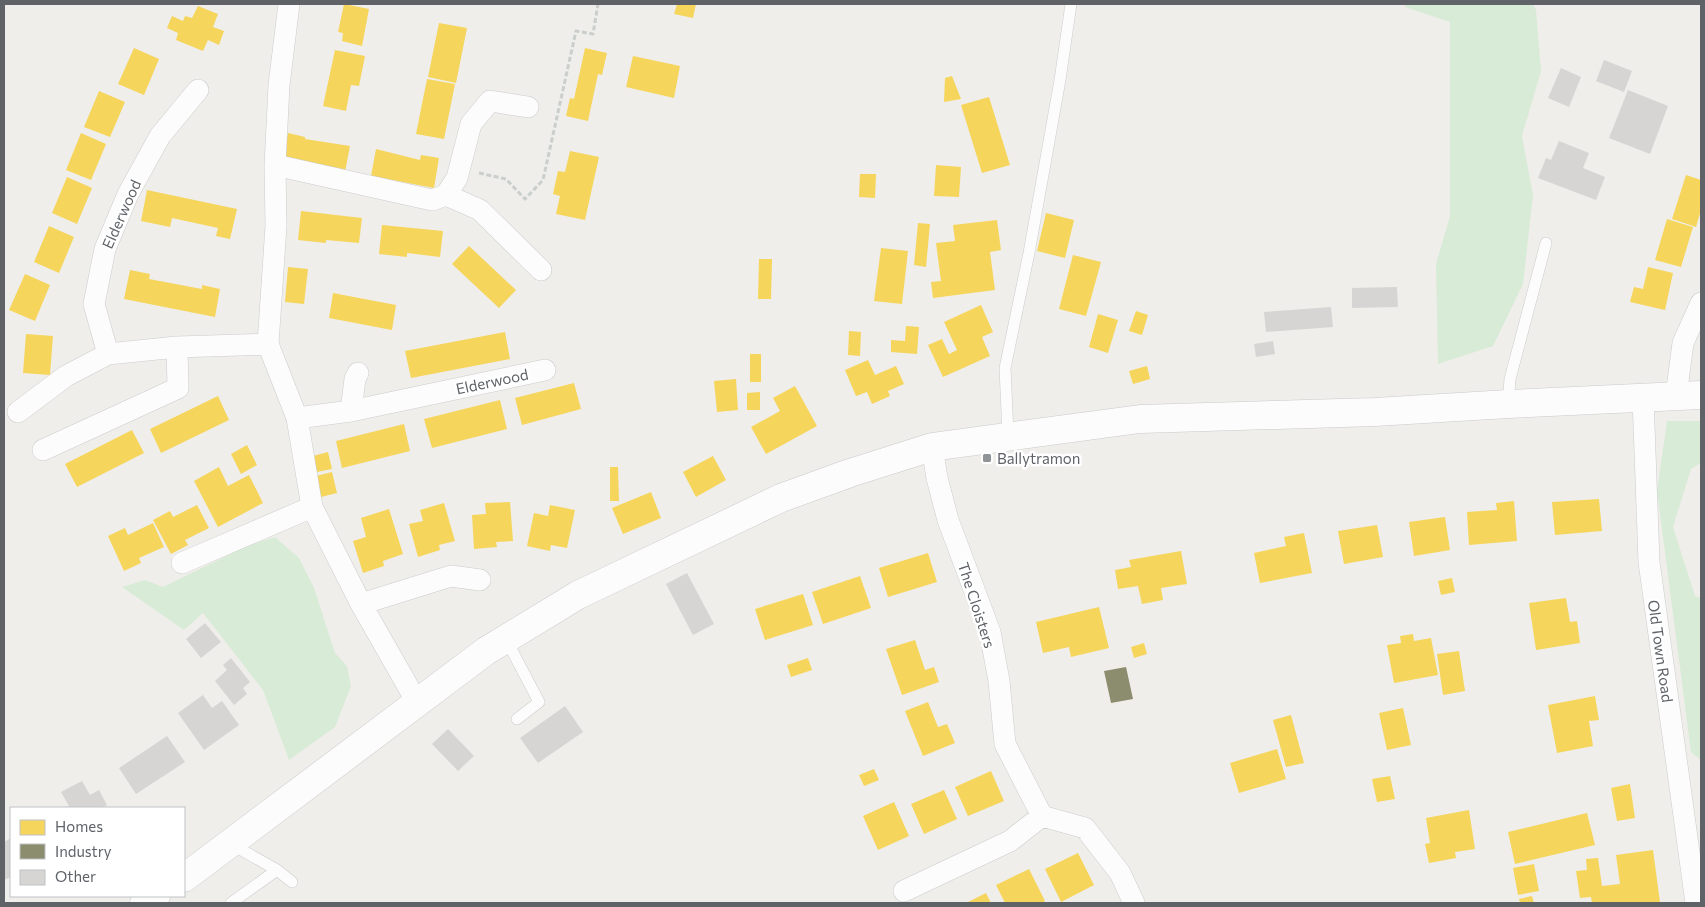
<svg xmlns="http://www.w3.org/2000/svg" width="1705" height="907" font-family="Commissioner,sans-serif">
	<style>
		.green { fill: #d8ebd6 }
		.homes { fill: #f6d55c }
		.industry { fill: #8c8c6e }
		.building { fill: #d6d5d3 }
		.lines { fill: none; stroke-linecap: round; stroke-linejoin: round }
		.service-casing { stroke: #cbcccc; stroke-width: 12 }
		.minor-casing { stroke: #cbcccc; stroke-width: 22 }
		.secondary-casing { stroke: #cacacb; stroke-width: 29 }
		.path { stroke: #cacfcc; stroke-width: 3; stroke-dasharray: 5 2.5; stroke-linecap: butt }
		.service { stroke: #fdfcfc; stroke-width: 11 }
		.minor { stroke: #fdfcfc; stroke-width: 21 }
		.secondary { stroke: #fdfcfc; stroke-width: 28 }
		.poi-dot { fill: #919496; stroke: #fff; stroke-width: 2 }
		.labels { text-anchor: middle; dominant-baseline: central; stroke-width: 5; stroke-linejoin: round; paint-order: stroke }
		.street-label { font-size: 15px; fill: #5f6368; stroke: #fff }
		.poi-label { font-size: 15px; fill: #5f6368; stroke: #fff; text-anchor: start }
	</style>
	<rect width="100%" height="100%" fill="#efeeea"/>
	<!-- green -->
	<path class="green" d="M1406,4H1533L1536,10L1541,71L1522,136L1533,195L1523,284L1493,346L1438,364L1436,264L1450,216V22L1405,7Z
		M1667,421H1701V463L1691,469L1673,527L1695,596L1701,598V760L1691,752L1657,491Z
		M275,537L299,558L314,588L335,653L347,666L351,686L335,727L289,760L263,690L203,613L184,630L122,587L145,580L163,587L245,547Z"/>
	<!-- homes -->
	<path class="homes" d="M344,4L369,9L362,46L342,41L343,33L338,32Z
		M677,4H696L693,18L674,14Z
		M198,6L218,14L213,27L224,31L219,45L208,40L203,51L176,40L178,33L167,28L172,16L183,21L185,16L192,18Z
		M439,23L467,28L456,83L428,77Z
		M134,48L159,59L144,95L118,84Z
		M585,48L607,53L602,75L598,74L588,121L566,116L570,98L574,99Z
		M335,50L365,56L359,86L351,85L346,111L323,106Z
		M633,56L680,66L674,98L626,87Z
		M952,76L961,99L944,102L945,78Z
		M427,79L455,84L444,139L416,134Z
		M99,91L125,102L110,137L84,127Z
		M989,97L1010,165L982,173L961,105Z
		M81,133L106,144L91,180L66,170Z
		M288,133L305,137V139L350,146L345,172L283,160Z
		M376,149L420,160L421,155L439,158L434,188L371,176Z
		M570,151L599,157L585,220L556,214L560,196L553,194L558,171L565,172Z
		M936,165L961,167L959,197L934,196Z
		M860,174H876L875,198L859,197Z
		M1686,175L1701,180V210L1696,227L1672,219Z
		M67,177L92,188L77,224L52,213Z
		M147,190L237,209L230,239L216,236L218,228L172,218L170,227L141,221Z
		M301,211L362,218L359,243L326,240V243L298,240Z
		M1046,213L1074,220L1065,258L1037,251Z
		M1667,219L1693,227L1681,267L1655,260Z
		M997,220L1001,250L990,252L995,290L933,298L931,282L941,281L936,243L955,241L953,225Z
		M918,223L930,224L926,267L914,265Z
		M382,225L443,231L440,257L407,253V257L379,254Z
		M49,226L74,237L59,273L34,262Z
		M469,246L516,290L499,308L452,264Z
		M881,248L908,251L902,304L874,301Z
		M1073,255L1101,262L1086,316L1059,309Z
		M759,259H772L771,299H758Z
		M288,267L308,269L304,304L285,302Z
		M1648,267L1673,273L1665,310L1630,302L1634,287L1643,289Z
		M130,270L150,274L149,279L202,289V285L220,289L215,317L124,299Z
		M25,274L50,285L35,321L9,310Z
		M333,293L396,305L392,330L329,318Z
		M981,305L993,332L982,337L990,356L943,377L928,345L942,339L949,354L957,350L944,322Z
		M1136,311L1148,315L1142,335L1129,331Z
		M1098,314L1118,320L1108,353L1089,347Z
		M906,326L919,327L917,354L891,352V340L905,341Z
		M849,331L861,332L860,356L848,355Z
		M505,332L510,359L411,378L405,351Z
		M26,334L53,336L50,375L23,373Z
		M750,354H761V382H750Z
		M868,360L875,375L896,366L904,384L888,391L890,396L872,404L867,392L856,396L845,370Z
		M1147,366L1150,379L1133,384L1129,371Z
		M736,379L738,410L717,412L714,381Z
		M574,383L581,409L522,425L515,398Z
		M795,386L817,426L766,454L751,427L780,411L773,398Z
		M760,392V410H747V393Z
		M218,396L229,420L161,453L150,429Z
		M500,400L507,429L432,448L424,419Z
		M404,424L410,451L342,468L336,441Z
		M132,430L144,453L77,487L65,464Z
		M247,445L257,465L241,474L231,454Z
		M328,452L332,469L317,472L313,456Z
		M713,456L726,480L696,497L683,472Z
		M219,467L228,486L249,475L263,503L218,527L194,481Z
		M610,467H618L619,501H610Z
		M332,472L337,493L321,497L316,476Z
		M651,492L661,518L623,534L612,508Z
		M1599,499L1602,531L1555,535L1552,502Z
		M1514,501L1517,541L1469,545L1467,512L1497,510L1496,503Z
		M510,502L513,541L496,542L497,547L474,549L472,515L486,514L485,503Z
		M444,503L455,541L439,545L440,550L418,557L409,524L423,521L420,510Z
		M197,505L209,528L185,540L188,545L171,554L153,520L170,511L173,517Z
		M550,505L575,510L567,548L551,545L550,551L527,546L534,513L548,516Z
		M389,509L403,554L383,561L384,566L363,573L353,541L366,537L361,518Z
		M1445,517L1450,550L1414,556L1409,522Z
		M153,523L164,547L139,558L141,563L124,571L108,536L125,528L128,535Z
		M1377,525L1383,557L1344,564L1338,531Z
		M1304,533L1312,573L1260,583L1254,553L1286,546L1284,537Z
		M1181,551L1187,584L1161,588L1163,600L1142,604L1138,586L1118,589L1115,570L1131,567L1129,560Z
		M928,553L937,582L888,597L879,568Z
		M860,576L871,608L823,624L812,592Z
		M1452,578L1455,592L1441,595L1438,581Z
		M803,594L813,625L765,640L755,609Z
		M1566,598L1570,622L1577,621L1580,643L1536,650L1529,603Z
		M1099,607L1109,648L1071,657L1069,647L1043,653L1036,622Z
		M1413,634L1414,641L1431,638L1438,675L1394,683L1387,645L1401,643L1400,636Z
		M915,640L925,670L934,667L939,682L902,695L886,649Z
		M1144,643L1147,654L1134,658L1131,647Z
		M1459,651L1465,691L1443,695L1437,654Z
		M808,658L812,670L791,677L787,665Z
		M1595,696L1599,720L1589,721L1593,746L1557,753L1548,705Z
		M928,702L938,727L947,724L955,743L923,756L905,711Z
		M1403,708L1411,745L1387,750L1379,713Z
		M1291,715L1304,763L1286,767L1273,720Z
		M1277,749L1286,779L1239,793L1230,763Z
		M874,769L879,780L864,786L859,775Z
		M991,771L1004,801L968,816L955,787Z
		M1390,776L1395,799L1377,802L1372,779Z
		M1630,784L1635,818L1617,821L1611,788Z
		M944,790L957,819L924,834L911,804Z
		M894,802L909,836L878,850L863,816Z
		M1469,810L1475,849L1455,852L1456,858L1429,863L1425,844L1430,843L1426,818Z
		M1587,813L1595,845L1515,864L1508,832Z
		M1653,850L1660,902L1592,903L1591,897L1580,898L1576,871L1587,870L1586,859L1598,858L1602,886L1620,884L1616,855Z
		M1078,853L1094,885L1061,902L1045,869Z
		M1534,864L1539,891L1518,895L1513,868Z
		M1029,869L1045,901L1041,903H1005L996,885Z
		M986,893L991,903H966Z
		M1532,896L1534,903H1520L1519,899Z"/>
	<!-- industry -->
	<path class="industry" d="M1126,667L1133,699L1111,703L1104,671Z"/>
	<!-- building -->
	<path class="building" d="M1604,60L1632,71L1624,92L1596,81Z
		M1561,68L1581,77L1569,107L1548,98Z
		M1628,90L1668,106L1650,154L1609,138Z
		M1559,141L1589,153L1583,168L1605,177L1596,200L1538,178L1546,158L1551,160Z
		M1397,287L1398,307L1352,308V288Z
		M1331,307L1333,327L1266,332L1264,312Z
		M1273,341L1275,354L1256,357L1254,344Z
		M687,573L714,624L693,635L666,584Z
		M205,623L221,642L201,658L186,639Z
		M231,658L250,682L243,688L247,694L234,705L215,681L227,670L223,665Z
		M203,695L212,708L222,701L239,725L204,750L178,713Z
		M565,706L583,732L538,763L520,738Z
		M448,729L474,756L458,771L432,744Z
		M167,736L185,762L136,794L119,768Z
		M82,781L90,795L99,790L107,805L101,808H65L69,806L61,792Z
		M11,838V877L4,880V842Z"/>
	<g class="lines">
		<!-- service casing -->
		<g class="service-casing">
			<path id="service" d="M1508,404L1510,379L1546,243
				M1008,435L1005,368L1029,253L1060,80L1071,4
				M506,639L539,702L517,719
				M231,844L277,870L292,882
				M231,903L277,870"/>
		</g>
		<!-- minor casing -->
		<g class="minor-casing">
			<path id="minor" d="M289,4L279,85L275,165L276,226L268,344L297,418L312,507L361,604L418,704
				M275,165L432,200L446,195L457,178L471,124L490,101L528,107
				M446,195L480,210L541,270
				M108,354L94,304L105,249L128,194L160,136L198,90
				M1676,396L1683,343L1701,303
				M1643,397L1649,562L1696,903
				M351,411L355,379L358,373
				M18,412L66,376L108,354L177,347L268,344
				M297,418L351,411L545,370
				M932,447L937,478L948,520L990,632L999,681L1005,744L1042,816L1085,828L1120,873L1134,903
				M43,450L178,388L177,347
				M182,563L312,507
				M361,604L451,576L480,580
				M904,891L1010,841L1042,816"/>
		</g>
		<!-- secondary casing -->
		<g class="secondary-casing">
			<path id="secondary" d="M184,878L486,651L578,595L781,498L850,473L932,447L1140,419L1375,412L1508,404L1701,395
				M144,903L156,896"/>
		</g>
		<!-- path -->
		<path class="path" d="M479,173L506,179L525,199L543,180L576,31L593,34L598,4"/>
		<!-- service -->
		<use href="#service" class="service"/>
		<!-- minor -->
		<use href="#minor" class="minor"/>
		<!-- secondary -->
		<use href="#secondary" class="secondary"/>
	</g>
	<!-- markers -->
	<rect class="poi-dot" x="982" y="453" width="10" height="10" rx="2.5"/>
	<g class="labels">
		<!-- street labels -->
		<g class="street-label">
			<text transform="translate(121 214) rotate(-66)">Elderwood</text>
			<text transform="translate(492 381) rotate(-12)">Elderwood</text>
			<text transform="translate(977 605) rotate(72)">The Cloisters</text>
			<text transform="translate(1661 651) rotate(82)">Old Town Road</text>
		</g>
		<!-- poi labels -->
		<g class="poi-label">
			<text x="997" y="458">Ballytramon</text>
		</g>
	</g>
	<!-- border -->
	<rect width="1705" height="907" fill="none" stroke="#5f6368" stroke-width="10"/>
	<!-- legend -->
	<rect x="10" y="807" width="175" height="90" fill="#ffffff" stroke="#bfc1c3"/>
	<rect x="20" y="820" width="25" height="15" fill="#f6d55c" stroke="#bfc1c3"/>
	<text x="55" y="832" font-size="15" fill="#5f6368">Homes</text>
	<rect x="20" y="844" width="25" height="15" fill="#8c8c6e" stroke="#bfc1c3"/>
	<text x="55" y="857" font-size="15" fill="#5f6368">Industry</text>
	<rect x="20" y="870" width="25" height="15" fill="#d6d5d3" stroke="#bfc1c3"/>
	<text x="55" y="882" font-size="15" fill="#5f6368">Other</text>
</svg>
